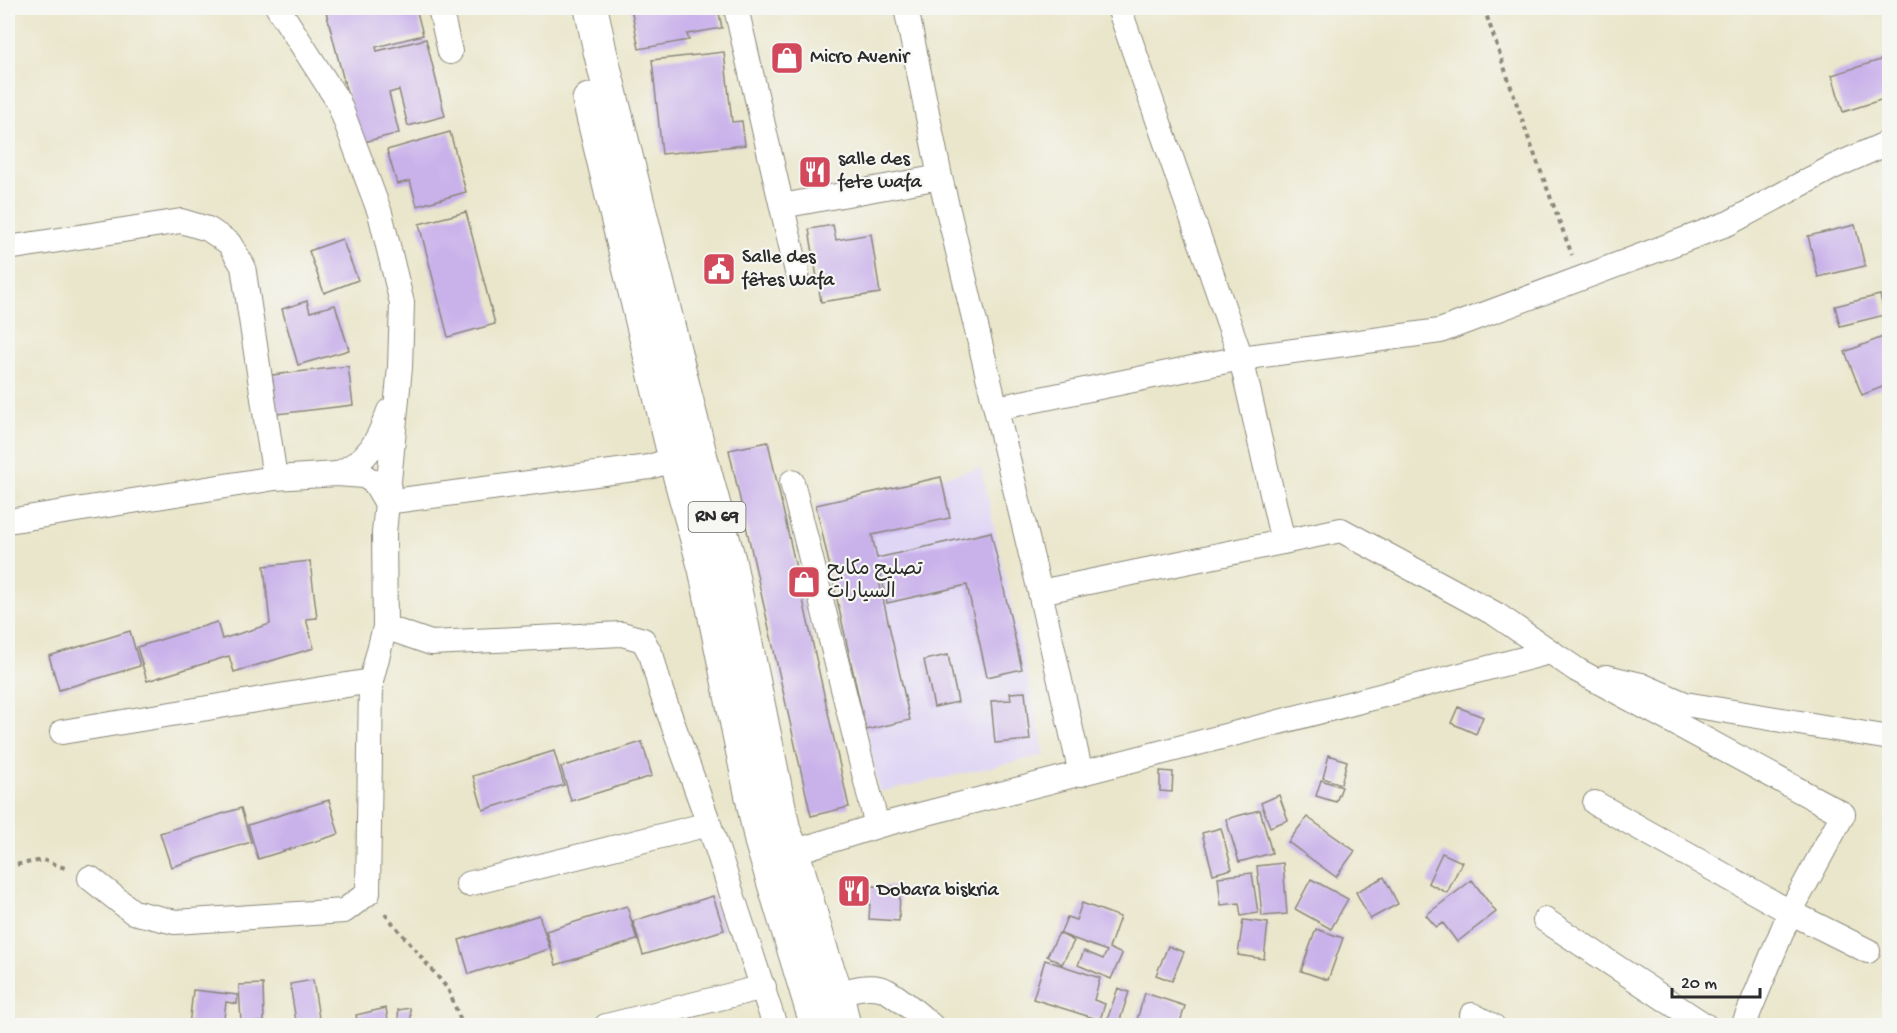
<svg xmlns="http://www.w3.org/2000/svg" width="1897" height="1033" font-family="'Gochi Hand','Playpen Sans Arabic',sans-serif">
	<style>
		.built { fill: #dfd5f5 }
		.building { fill: #c9b1ea }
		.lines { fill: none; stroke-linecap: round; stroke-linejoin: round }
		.minor-casing { stroke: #8a887b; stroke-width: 26 }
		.primary-casing { stroke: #8a887b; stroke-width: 35 }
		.path { stroke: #8a887b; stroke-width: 4; stroke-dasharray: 4.5 4.5; stroke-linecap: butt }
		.minor { stroke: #fff; stroke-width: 24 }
		.primary { stroke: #fff; stroke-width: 33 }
		.labels { text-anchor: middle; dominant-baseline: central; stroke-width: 4.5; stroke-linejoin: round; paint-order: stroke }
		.shield { fill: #f6f6f2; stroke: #686867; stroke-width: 1.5 }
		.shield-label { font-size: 18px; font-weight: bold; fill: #2b2b2b }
		.poi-label { font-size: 20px; fill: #2b2b2b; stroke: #f6f6f2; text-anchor: start }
	</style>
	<rect width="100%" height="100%" fill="#f6f6f2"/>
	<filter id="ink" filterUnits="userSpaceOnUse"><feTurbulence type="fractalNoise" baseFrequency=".0167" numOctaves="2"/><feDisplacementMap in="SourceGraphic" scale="12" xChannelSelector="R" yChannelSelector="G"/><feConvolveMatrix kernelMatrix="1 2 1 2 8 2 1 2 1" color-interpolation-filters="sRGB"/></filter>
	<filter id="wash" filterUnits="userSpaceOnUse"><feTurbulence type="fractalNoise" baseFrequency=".008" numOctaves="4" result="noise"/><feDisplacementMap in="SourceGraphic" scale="24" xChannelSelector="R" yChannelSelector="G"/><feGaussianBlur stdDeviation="1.35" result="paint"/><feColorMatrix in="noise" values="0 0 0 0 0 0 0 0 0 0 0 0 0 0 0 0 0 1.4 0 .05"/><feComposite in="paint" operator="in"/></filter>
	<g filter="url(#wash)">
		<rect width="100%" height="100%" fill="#eae6cb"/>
		<!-- built -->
		<path class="built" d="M981,468L1045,755L880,792L816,505Z"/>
		<g id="blocks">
			<!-- building -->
			<path class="building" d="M325,8H416L423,35L376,47L377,51L426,39L445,116L408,126L399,90L389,93L399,133L360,143Z
				M631,8H718L722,28L687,34L689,40L639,49Z
				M724,52L732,122L742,121L745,145L662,154L652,60Z
				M1890,57V97L1843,112L1832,75Z
				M450,132L466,192L417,206L410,181L397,184L387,150Z
				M466,212L495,324L448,337L419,224Z
				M833,225L836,240L871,234L880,293L821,302L809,229Z
				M1855,225L1865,266L1818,277L1808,236Z
				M342,239L358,280L324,293L309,251Z
				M1880,295L1885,315L1840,326L1835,306Z
				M307,301L310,312L335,305L349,350L298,365L282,309Z
				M1890,334V384L1862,395L1845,352Z
				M348,366L353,405L277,414L272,375Z
				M768,442L849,807L811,816L729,450Z
				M941,477L950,518L872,535L877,558L991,532L1022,669L987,677L967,585L887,603L881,575L878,576L910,720L866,730L816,505Z
				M310,561L317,618L306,619L314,648L234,672L229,656L147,681L137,647L217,622L222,639L270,624L264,566Z
				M130,631L140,666L59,690L49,656Z
				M948,655L958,702L934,707L924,660Z
				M1025,692L1030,740L995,743L991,701L1011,700L1010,693Z
				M1458,707L1483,717L1476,734L1451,723Z
				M642,742L652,776L571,801L561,767Z
				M554,751L564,785L483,810L473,776Z
				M1329,755L1347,761L1341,784L1323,778Z
				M1160,771L1173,772L1172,792L1160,791Z
				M1321,780L1342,787L1336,802L1316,796Z
				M1279,795L1288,820L1270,827L1261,803Z
				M329,800L339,834L258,859L248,825Z
				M241,808L251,842L171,867L160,833Z
				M1260,810L1272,853L1239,862L1226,819Z
				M1307,817L1355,851L1336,877L1288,842Z
				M1221,828L1232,869L1213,874L1202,833Z
				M1442,853L1462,862L1447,893L1428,883Z
				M1283,863L1287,914L1262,916L1257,866Z
				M1252,873L1258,913L1241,916L1239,903L1221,905L1218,877Z
				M1384,877L1398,904L1370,919L1356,892Z
				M1311,879L1348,899L1331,929L1295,909Z
				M1472,880L1496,912L1457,942L1443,923L1436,927L1426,915Z
				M871,886L900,887L899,921L869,919Z
				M713,896L724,930L643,955L633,921Z
				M1082,903L1120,917L1109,948L1122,954L1111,979L1078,965L1084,951L1103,959L1107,951L1061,934L1074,941L1062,964L1047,956L1059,933L1060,934L1067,917L1076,920Z
				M627,906L637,940L556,965L546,931Z
				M539,915L550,949L469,974L459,940Z
				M1243,920L1268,923L1264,959L1238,955Z
				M1316,929L1343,938L1328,980L1301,971Z
				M1168,946L1184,952L1172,981L1156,975Z
				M1045,960L1100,978L1094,1000L1105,1004L1100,1020L1033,999Z
				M313,980L319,1018L296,1021L290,984Z
				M263,984L264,1022L241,1023L239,985Z
				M1118,988L1129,992L1118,1026H1105Z
				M193,990L238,995L237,1004L226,1002L223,1026H189Z
				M1145,993L1185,1006L1179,1026H1135Z
				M386,1008L389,1026H358L356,1015Z
				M410,1008L412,1026H399L398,1010Z"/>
		</g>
	</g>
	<g filter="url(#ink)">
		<use href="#blocks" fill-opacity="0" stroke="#8a887b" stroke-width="1.5"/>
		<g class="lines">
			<!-- minor casing -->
			<g class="minor-casing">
				<path id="minor" d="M440,8L450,52
					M736,8L797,272
					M906,8L940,177
					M782,206L940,177L1040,592L1341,530L1497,615L1577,670L1843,814L1790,912L1743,1026
					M8,248L181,221L208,229L229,243L243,266L275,478
					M997,408L1241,358L1119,8
					M337,474C369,460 377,443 389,411
					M792,482L877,826
					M8,521L275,478L337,474L364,476L375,483L386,502L649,467L675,459H690
					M1283,542L1241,358L1440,331L1729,223L1833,167L1890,142
					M1040,592L1081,774
					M385,627L431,643L622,634L643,640L652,657L661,691L709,824L775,1026
					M1606,677L1641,685L1685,704L1890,738
					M62,732L371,681
					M1595,803L1790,912L1868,951
					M779,858L793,852L877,826L1550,652
					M90,878L133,912L175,922L344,911L368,893L371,681L385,627L384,533L400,367L402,303L380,213L338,101L278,8
					M468,884L709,824
					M1545,920L1706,1026
					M823,998C840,993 870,981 887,991C903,1000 918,1014 932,1026
					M1472,1015L1493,1026
					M606,1026L764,987"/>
			</g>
			<!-- primary casing -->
			<g class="primary-casing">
				<path id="primary" d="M591,8L600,51L701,458L729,560L784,831L793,852L823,956L837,994L844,1026
					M589,100L675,459L705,569L761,841L817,1026"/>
			</g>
			<!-- path -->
			<path class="path" d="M1484,8L1528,137L1572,255
				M8,866L43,860L65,868
				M385,914L448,989L463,1026"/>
			<!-- minor -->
			<use href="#minor" class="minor"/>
			<!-- primary -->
			<use href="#primary" class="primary"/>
		</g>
	</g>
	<!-- icons -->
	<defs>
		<g id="shop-square" transform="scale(1.725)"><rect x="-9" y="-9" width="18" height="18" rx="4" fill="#d1495b" stroke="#f6f6f2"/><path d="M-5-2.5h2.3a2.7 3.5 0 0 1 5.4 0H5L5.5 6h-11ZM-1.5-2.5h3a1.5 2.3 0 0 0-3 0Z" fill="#fff"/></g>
		<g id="restaurant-square" transform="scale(1.725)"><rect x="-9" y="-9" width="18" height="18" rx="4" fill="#d1495b" stroke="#f6f6f2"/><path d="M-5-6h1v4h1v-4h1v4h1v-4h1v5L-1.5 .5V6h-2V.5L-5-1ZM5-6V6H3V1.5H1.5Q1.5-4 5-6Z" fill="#fff"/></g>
		<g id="civic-square" transform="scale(1.725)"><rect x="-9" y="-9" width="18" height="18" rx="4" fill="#d1495b" stroke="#f6f6f2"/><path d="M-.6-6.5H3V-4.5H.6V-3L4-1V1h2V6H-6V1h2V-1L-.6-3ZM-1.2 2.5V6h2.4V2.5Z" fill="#fff"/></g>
	</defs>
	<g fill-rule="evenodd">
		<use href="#shop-square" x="787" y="58"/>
		<use href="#restaurant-square" x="815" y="172"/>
		<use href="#civic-square" x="719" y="269"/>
		<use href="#shop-square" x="804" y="582"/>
		<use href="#restaurant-square" x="854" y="891"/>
	</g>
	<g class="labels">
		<!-- shield labels -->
		<rect class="shield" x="688.5" y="502" width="57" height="30" rx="4.5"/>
		<g class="shield-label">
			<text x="717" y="517">RN 69</text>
		</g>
		<!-- poi labels -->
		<g class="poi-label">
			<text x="810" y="58">Micro Avenir</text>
			<text x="838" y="160">salle des<tspan x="838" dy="23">fete wafa</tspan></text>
			<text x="742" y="258">Salle des<tspan x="742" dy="23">fêtes Wafa</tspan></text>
			<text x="827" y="570">تصليح مكابح<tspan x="827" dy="23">السيارات</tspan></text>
			<text x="877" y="891">Dobara biskria</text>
		</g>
	</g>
	<!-- margin -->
	<rect width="1897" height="1033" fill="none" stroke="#f6f6f2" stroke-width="30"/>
	<!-- scale -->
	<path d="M1672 988v9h88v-9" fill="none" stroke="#2b2b2b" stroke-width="3"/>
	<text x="1681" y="988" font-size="18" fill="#2b2b2b" stroke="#f6f6f2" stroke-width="4.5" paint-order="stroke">20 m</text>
</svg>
